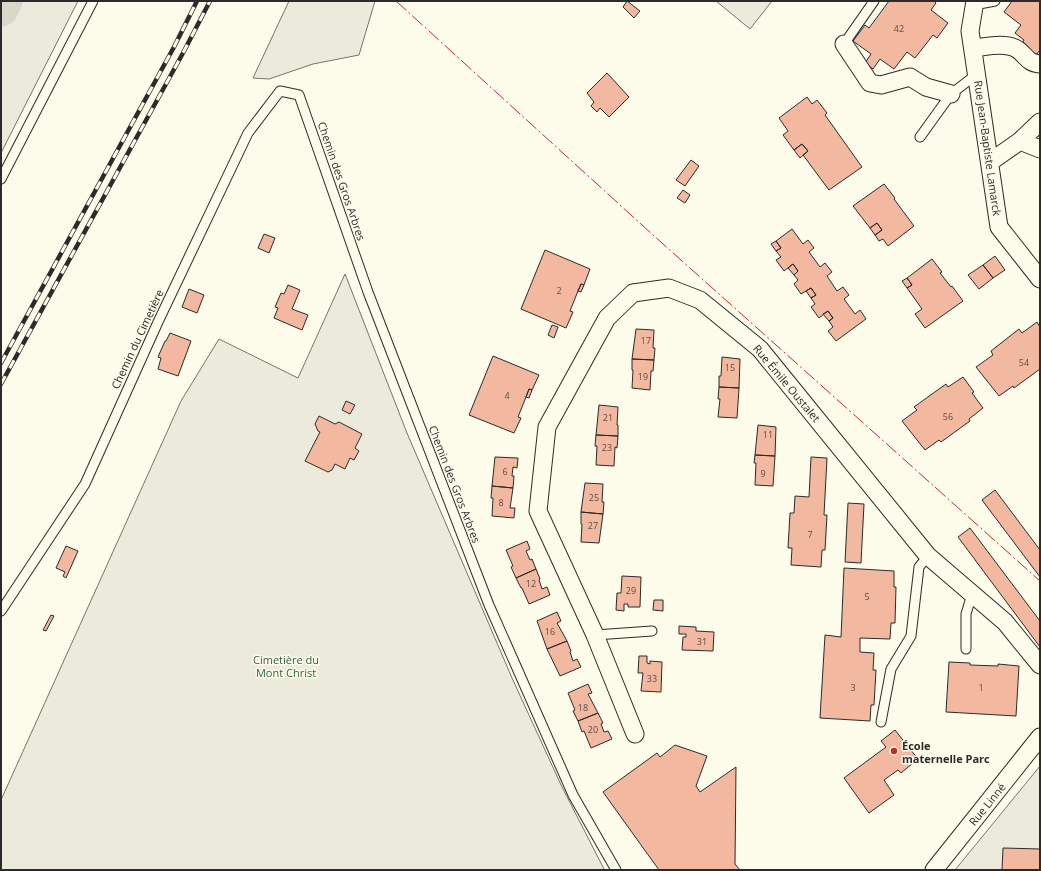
<svg xmlns="http://www.w3.org/2000/svg" width="1041" height="871" font-family="'Open Sans',sans-serif">
	<style>
		.green { fill: #ecebdb; stroke: #74746e }
		.lines { fill: none; stroke-linecap: round; stroke-linejoin: round }
		.river { stroke: #d8d7c9; stroke-width: 35 }
		.building { fill: #f2b8a0; stroke: #2b2b2b }
		.lane-casing { stroke: #2b2b2b; stroke-width: 11 }
		.street-casing { stroke: #2b2b2b; stroke-width: 19 }
		.lane { stroke: #fdfbea; stroke-width: 9 }
		.street { stroke: #fdfbea; stroke-width: 17 }
		.rail-casing { stroke: #2b2b2b; stroke-width: 4.5 }
		.rail { stroke: #fdfbea; stroke-width: 3; stroke-dasharray: 9; stroke-linecap: butt }
		.power { stroke: #c62828; stroke-width: 1; stroke-dasharray: 14 3 2 3; stroke-linecap: butt }
		.poi-dot { fill: #c62828; stroke: #fdfbea; stroke-width: 1.5 }
		.labels { text-anchor: middle; dominant-baseline: central; stroke-width: 3; stroke-linejoin: round; paint-order: stroke }
		.number-label { font-size: 9px; fill: #5d4e48 }
		.street-label { font-size: 11px; fill: #2b2b2b; stroke: #fdfbea }
		.park-label { font-size: 11px; fill: #34623c; stroke: #fdfbea }
		.poi-label { font-size: 11px; font-weight: bold; fill: #2b2b2b; stroke: #fdfbea; text-anchor: start }
	</style>
	<rect width="100%" height="100%" fill="#fdfbea"/>
	<!-- green -->
	<path class="green" d="M1,1H78L1,153Z
		M289,1H375L359,55L313,64L269,79L253,78Z
		M716,1H772L750,29Z
		M345,274L407,433L512,678L562,787L604,869L603,870H1V800L181,401L219,339L298,378Z
		M1040,766V870H955Z"/>
	<g class="lines">
		<!-- river -->
		<path class="river" d="M1,9L5,1"/>
	</g>
	<!-- building -->
	<path class="building" d="M627,1L640,11L634,18L623,7Z
		M889,1H934L936,3L931,10L948,23L937,38L933,35L915,58L907,52L894,69L880,59L873,69L865,63L871,54L853,41L865,25L869,28Z
		M1012,1H1040V50L1035,56L1021,45L1024,40L1015,33L1021,25L1004,12Z
		M607,73L629,97L609,117L600,108L597,112L591,106L594,102L587,93Z
		M807,97L812,104L817,100L827,113L825,115L862,167L829,190L803,155L808,151L802,144L794,150L783,135L788,131L779,118Z
		M802,144L808,151L800,158L794,150Z
		M691,160L699,166L685,186L676,180Z
		M884,184L895,198L894,199L914,226L888,246L883,239L879,241L875,235L882,230L877,223L870,228L853,206Z
		M683,190L690,195L685,203L677,198Z
		M877,223L882,230L875,235L870,228Z
		M792,229L803,244L808,240L814,248L809,252L820,267L825,263L832,272L827,276L837,291L843,287L849,295L844,299L855,314L860,310L866,319L836,341L828,331L833,327L829,321L833,318L828,311L819,318L811,307L815,304L811,298L816,295L811,288L801,294L794,284L798,280L794,275L798,271L793,264L784,271L776,260L781,257L776,251L781,248L776,241Z
		M264,234L275,238L269,253L258,248Z
		M776,241L781,248L776,251L771,244Z
		M545,250L590,269L584,285L581,284L578,291L570,311L573,312L566,328L521,309Z
		M995,256L1005,270L993,278L983,265Z
		M932,259L942,272L940,273L951,287L952,286L963,301L925,328L915,314L922,309L907,288L912,285L907,278Z
		M793,264L798,271L794,275L788,268Z
		M983,265L993,278L979,289L968,275Z
		M907,278L912,285L907,288L902,281Z
		M581,284L584,285L581,292L578,291Z
		M288,285L300,290L292,309L308,315L302,330L274,318L278,308L275,307L281,293L284,294Z
		M811,288L816,295L811,298L806,291Z
		M189,289L204,295L197,313L182,307Z
		M828,311L833,318L829,321L823,314Z
		M1037,322L1040,327V369L1014,388L1013,386L999,396L976,367L993,355L991,351L1019,329L1022,333Z
		M552,325L558,327L554,338L548,335Z
		M636,329L654,330L653,348H655L654,360L632,359Z
		M170,333L191,341L178,376L158,369L161,358L158,357L165,341H166Z
		M493,356L539,375L532,390L529,389L526,397L518,417L521,418L514,433L469,415Z
		M722,357L740,359L739,388L719,387V376H721Z
		M632,359L654,360L653,371H651L650,390L632,388L633,370H632Z
		M963,377L974,392L972,393L983,408L969,419L970,421L941,442L939,440L925,450L902,421L917,410L914,407L946,384L948,387Z
		M719,387L739,388L737,418L718,417L720,399H718Z
		M529,389L532,390L529,398L526,397Z
		M346,401L355,405L350,414L342,410Z
		M599,405L618,407L617,425H618V436L596,435Z
		M319,416L335,424L339,422L362,434L355,448L359,451L354,460L350,458L345,469L335,464L332,470L328,472L305,461L320,432L318,431L315,424Z
		M758,425L776,427L775,456L755,455Z
		M596,435L618,436L617,448L615,447L614,466L596,465L597,446H595Z
		M755,455L775,456L773,486L755,485L756,463H754Z
		M495,457L518,458L517,468L513,467L512,476H514L513,488L492,486Z
		M811,457L827,458L824,515H827L825,550H822L821,567L791,565L792,548H788L790,513H794L795,496L809,497Z
		M585,483L603,484L602,502H604L603,514L581,512Z
		M492,486L513,488L510,508H515L514,518L492,516L493,498H491Z
		M995,490L1040,550V577L982,500Z
		M848,503L864,504L861,563L845,562Z
		M581,512L603,514L599,543L581,542L582,524H581Z
		M970,528L1040,621V647L958,537Z
		M527,541L530,549L526,551L530,560L532,559L536,569L516,578L511,567L513,566L506,550Z
		M66,546L78,551L66,578L63,576L65,572L56,568Z
		M844,568L894,571V587H896L895,623H891L890,639L860,638V652L874,653L873,670H876L874,705H871L870,721L820,718L825,635L841,637Z
		M536,569L540,579L539,580L542,589L547,587L550,595L529,604L522,588H521L516,578Z
		M622,576L641,577L640,607H628V604H624V611L616,610L617,593H621Z
		M654,600H663V611L653,610Z
		M557,612L561,621L557,623L567,641L547,649L537,621Z
		M51,615L54,616L46,631L43,630Z
		M679,626L696,627V631L714,632L713,651L682,650L683,637H686V634H679Z
		M567,641L571,651L570,652L573,661L577,659L581,667L560,676L547,649Z
		M639,656H647V663L650,664V661L662,662L661,692L641,691L643,673H638Z
		M949,662L970,663V665L998,666V664L1019,666L1016,716L946,712Z
		M588,684L592,693L588,694L598,713L578,721L573,711L575,710L568,693Z
		M598,713L603,723L601,724L604,732L608,731L612,739L591,748L584,731L582,732L578,721Z
		M895,730L918,759L901,773L898,770L884,780L894,795L869,813L844,778L886,747L881,741Z
		M675,745L707,756L696,786L700,792L736,767L735,864L740,870H659L603,792L657,753L660,757Z
		M1003,848L1040,849V870H1002Z"/>
	<g class="lines">
		<!-- lane casing -->
		<g class="lane-casing">
			<path id="lane" d="M974,5L995,1
				M844,44L874,1
				M920,137L951,94L977,74
				M1,179L93,1
				M1,611L85,484L158,322L248,133L280,91L299,95L368,292L489,605L573,795L616,870
				M595,635L652,631
				M966,649V614L972,594
				M881,722L891,669L911,636L919,567L928,556"/>
		</g>
		<!-- street casing -->
		<g class="street-casing">
			<path id="street" d="M975,1L970,31L999,227L1040,279
				M844,44L870,83L881,85L910,77L926,87L951,94
				M973,48C986,47 1004,42 1017,49C1026,55 1027,63 1040,64
				M1020,141L1040,149
				M990,162L1020,141L1040,122
				M635,734L595,635L538,511L547,427L607,318L633,293L669,288L700,300L760,349L928,556L1005,622L1040,665
				M934,870L1040,737"/>
		</g>
		<!-- lane -->
		<use href="#lane" class="lane"/>
		<!-- street -->
		<use href="#street" class="street"/>
		<!-- rail casing -->
		<g class="rail-casing">
			<path id="rail" d="M1,363L174,47L197,1
				M1,384L183,53L210,1"/>
		</g>
		<!-- rail -->
		<use href="#rail" class="rail"/>
		<!-- power -->
		<path class="power" d="M396,1L653,235L1040,581"/>
	</g>
	<!-- markers -->
	<circle class="poi-dot" cx="894" cy="751" r="4"/>
	<g class="labels">
		<!-- number labels -->
		<g class="number-label">
			<text x="899" y="28">42</text>
			<text x="559" y="290">2</text>
			<text x="646" y="340">17</text>
			<text x="1024" y="362">54</text>
			<text x="730" y="367">15</text>
			<text x="643" y="376">19</text>
			<text x="507" y="395">4</text>
			<text x="948" y="416">56</text>
			<text x="608" y="417">21</text>
			<text x="768" y="434">11</text>
			<text x="607" y="447">23</text>
			<text x="505" y="471">6</text>
			<text x="763" y="473">9</text>
			<text x="594" y="497">25</text>
			<text x="501" y="502">8</text>
			<text x="593" y="525">27</text>
			<text x="810" y="534">7</text>
			<text x="531" y="583">12</text>
			<text x="631" y="590">29</text>
			<text x="867" y="596">5</text>
			<text x="550" y="631">16</text>
			<text x="702" y="641">31</text>
			<text x="652" y="678">33</text>
			<text x="853" y="687">3</text>
			<text x="981" y="687">1</text>
			<text x="583" y="707">18</text>
			<text x="593" y="729">20</text>
		</g>
		<!-- street labels -->
		<g class="street-label">
			<text transform="translate(988 148) rotate(82)">Rue Jean-Baptiste Lamarck</text>
			<text transform="translate(342 181) rotate(71)">Chemin des Gros Arbres</text>
			<text transform="translate(137 339) rotate(-65)">Chemin du Cimetière</text>
			<text transform="translate(787 383) rotate(50)">Rue Émile Oustalet</text>
			<text transform="translate(455 484) rotate(69)">Chemin des Gros Arbres</text>
			<text transform="translate(987 804) rotate(-51)">Rue Linné</text>
		</g>
		<!-- park labels -->
		<g class="park-label">
			<text x="286" y="659">Cimetière du<tspan x="286" dy="13">Mont Christ</tspan></text>
		</g>
		<!-- poi labels -->
		<g class="poi-label">
			<text x="902" y="745">École<tspan x="902" dy="13">maternelle Parc</tspan></text>
		</g>
	</g>
	<!-- border -->
	<rect width="1041" height="871" fill="none" stroke="#2b2b2b" stroke-width="4"/>
</svg>
